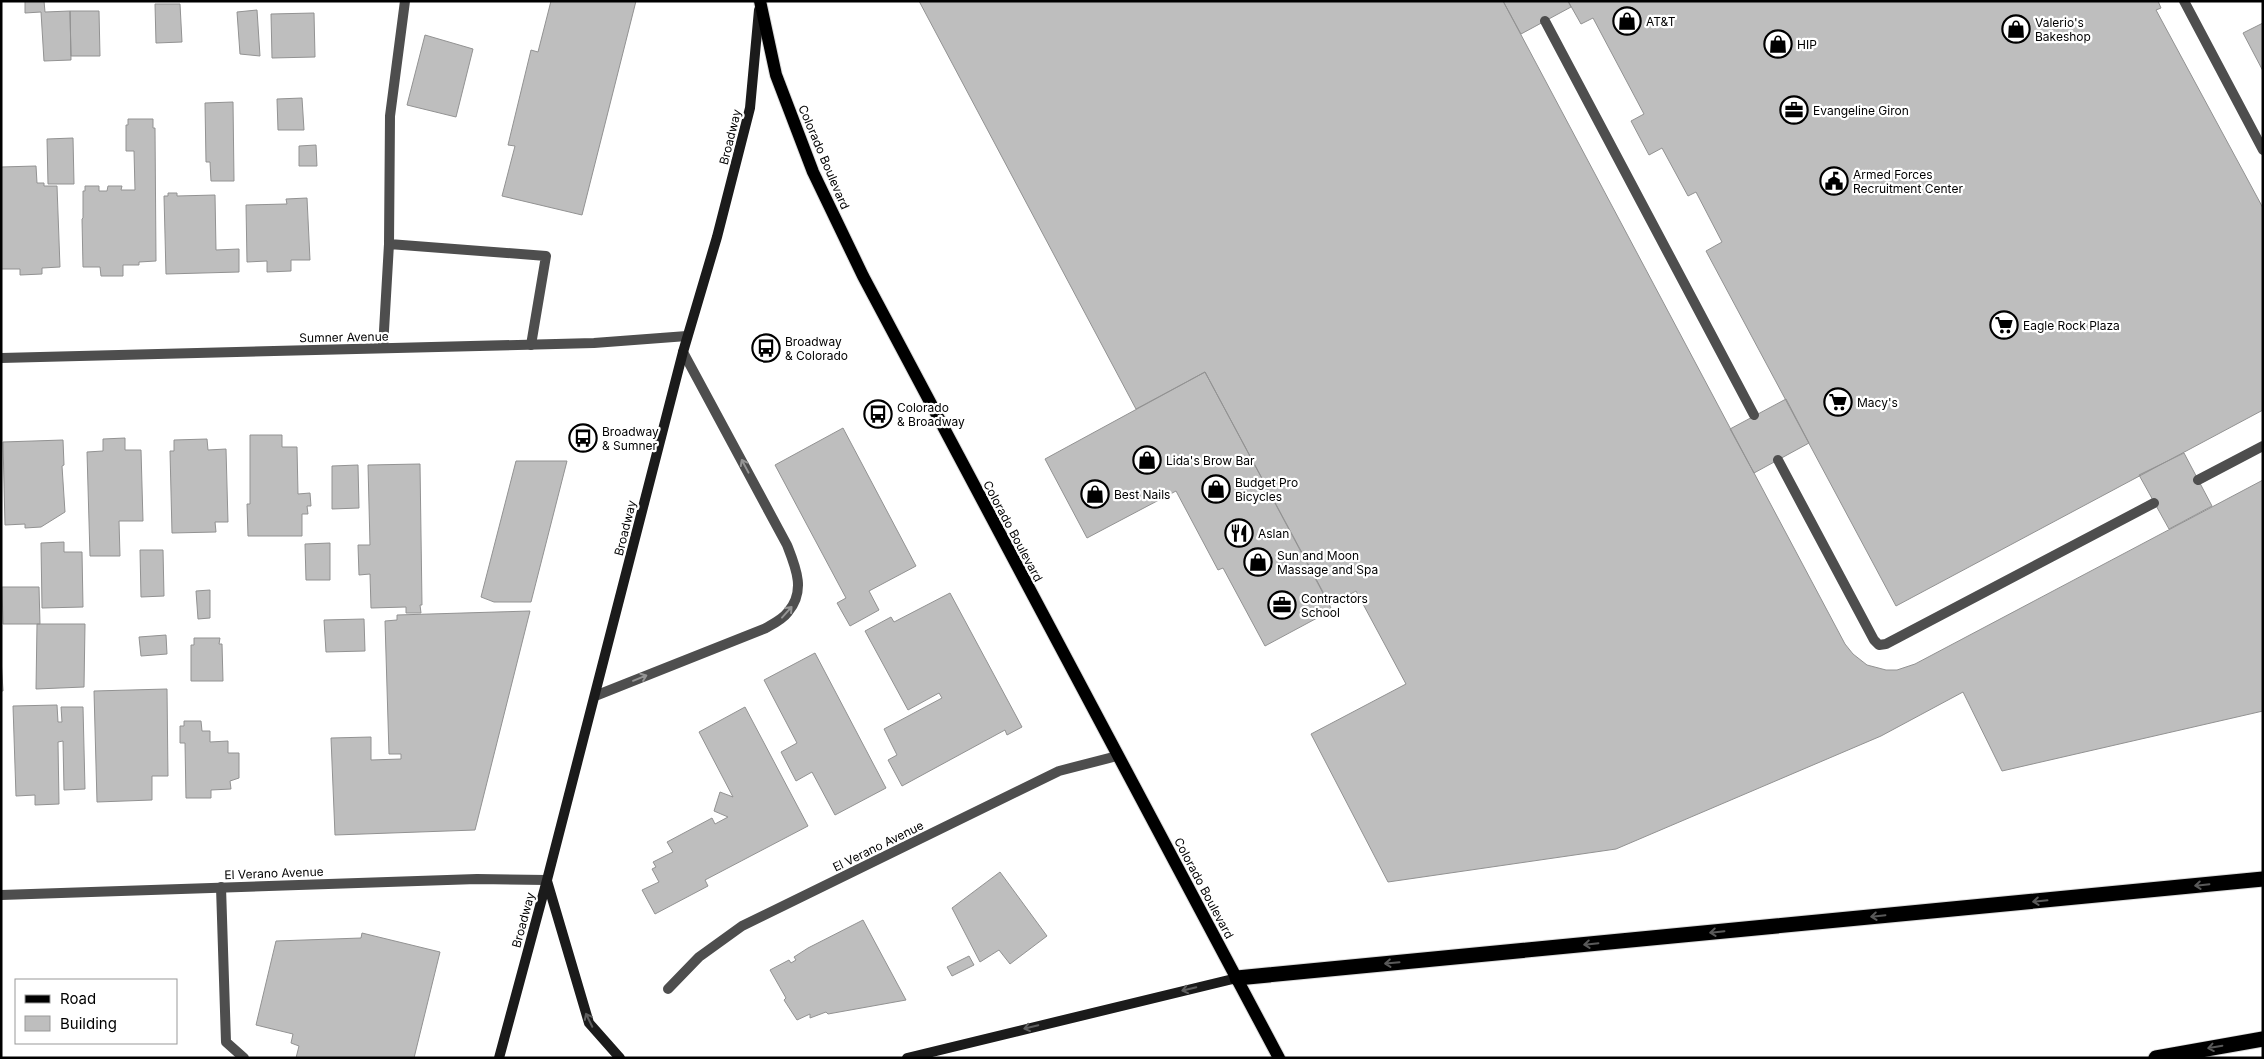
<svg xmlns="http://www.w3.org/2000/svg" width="2264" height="1059" font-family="Inter,sans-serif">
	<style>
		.building { fill: #bebebe; stroke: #929292 }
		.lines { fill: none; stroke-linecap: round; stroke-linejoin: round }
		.primary-casing { stroke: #dbdbdb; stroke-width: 14 }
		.highway-casing { stroke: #dbdbdb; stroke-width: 17 }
		.lane { stroke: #4e4e4e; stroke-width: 10 }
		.street { stroke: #4e4e4e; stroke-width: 10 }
		.secondary { stroke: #1b1b1b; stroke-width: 10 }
		.primary { stroke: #000; stroke-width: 12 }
		.highway { stroke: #000; stroke-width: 15 }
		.oneway { stroke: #959595 }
		.oneway2 { stroke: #595959 }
		.oneway3 { stroke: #5f5f5f }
		.labels { text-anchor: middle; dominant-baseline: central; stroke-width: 4.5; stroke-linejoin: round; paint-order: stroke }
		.poi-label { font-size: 12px; fill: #000; stroke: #fff; text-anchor: start }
		.street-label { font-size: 12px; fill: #000; stroke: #fff }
	</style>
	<rect width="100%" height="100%" fill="#fff"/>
	<!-- building -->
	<path class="building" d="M25,1H44L45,12L70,11L71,60L44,61L41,12L25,13Z
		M551,1H636L582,215L502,196L515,146L508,145L531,50L538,52Z
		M919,1H1503L1845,644L1853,654L1867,665L1886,670H1897L1915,664L2263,480V711L2002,771L1963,692L1881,736L1616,849L1388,882L1311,734L1406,684L1356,591L1330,605L1205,372L1136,409Z
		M1503,1H1568L1571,7L1521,34Z
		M1568,1H2158L2161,8L2156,10L2263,208V410L1896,606L1706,251L1722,242L1696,192L1688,196L1662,148L1649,155L1631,121L1644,114L1593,18L1581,24Z
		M155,4H180L182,42L156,43Z
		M257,10L260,56L240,54L237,12Z
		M70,11H99L100,56H71Z
		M314,13L315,57L272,58L271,14Z
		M2263,23V71L2243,33Z
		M425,35L473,49L456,117L407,105Z
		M302,98L304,130H278L277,99Z
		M233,102L234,181H211L210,162H206L205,103Z
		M128,119H153V128H155L156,261L139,262V265H123V276H101L100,267H83L82,219L83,218V191H85V186H99V191H107L108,186H122L121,190H135L134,151H126V125H128Z
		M73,138L74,184H48L47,139Z
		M316,145L317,166H299V146Z
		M36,166L37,183H44V186H57L60,267L42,268V274L20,275V269H1V167Z
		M168,193H177V196L215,195L216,250L239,249V272L166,274L164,196H168Z
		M307,198L310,260H291V271L267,272V261L247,262L246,205L287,204L286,199Z
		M1205,372L1332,610L1265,646L1223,568L1218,570L1176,491L1087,538L1045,459Z
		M1786,399L1809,443L1754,473L1730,429Z
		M843,428L916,566L869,591L879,610L850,626L837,603L846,598L775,465Z
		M250,435H282V447H297L298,494L310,493L311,506H307L308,514H302V536H248L247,504H250Z
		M125,438V450H141L143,521H119L120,556H90L87,452L103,451V439Z
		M207,439L208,450L226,449L228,522H215L216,532L172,533L170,451H174V440Z
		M63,440L64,465L62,466L65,512L41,527L25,528V524L5,525L3,442Z
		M2184,453L2212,506L2169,529L2139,475Z
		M516,461H567L531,602H494L481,597Z
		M420,464L422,605H420L421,613H406V607L371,608L370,574L359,575L358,545H370L368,465Z
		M358,465L359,508L332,509V466Z
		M64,542V552H82L83,607L42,608L41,543Z
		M330,543V580H306L305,544Z
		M140,550H163L164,596L141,597Z
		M2,587H39L40,624H3Z
		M210,590V618L198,619L196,591Z
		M950,593L1022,727L1007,735L1005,730L902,786L888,760L897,755L884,729L942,698L939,693L908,710L865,631L891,617L894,622Z
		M530,611L475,830L335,835L331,738L371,737V760L401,759V754H389L385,621L397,620V615Z
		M364,619L365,651L326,652L324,620Z
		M37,624H85L84,687L36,689Z
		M166,635L167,654L141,656L139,637Z
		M194,638H220L219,644H222L223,681H191V645H194Z
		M815,653L886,788L835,815L812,772L796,781L781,752L797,743L764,680Z
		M1,658L3,691H1Z
		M167,689L168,776H152V800L97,802L94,691Z
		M57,705L58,722H62L61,707H83L85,789L64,790L63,741L58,742L59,804L35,805V795L16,796L13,706Z
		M745,707L808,826L705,880L708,886L655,914L642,890L659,882L652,869L656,867L653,862L673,852L667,842L712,818L715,824L728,817L714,811L720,792L733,797L699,732Z
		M184,721H201L202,731H210V742L228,741V753H239V778L230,781L231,789L211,790V798H186L185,743H180V726H184Z
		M1000,872L1047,936L1010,964L999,950L980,962L952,908Z
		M863,920L906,1000L828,1014L826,1012L810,1018V1014L797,1020L784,1000L786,998L770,970L789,960L791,963L796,960L794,957L808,948Z
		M362,933L440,952L414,1058H296L299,1046L291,1043L293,1034L256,1025L276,941L361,938Z
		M969,956L974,965L952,976L947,967Z"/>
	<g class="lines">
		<!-- primary casing -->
		<g class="primary-casing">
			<path id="primary" d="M760,1L776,75L813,172L863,276L1279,1058"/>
		</g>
		<!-- highway casing -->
		<g class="highway-casing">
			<path id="highway" d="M1237,978L2263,879
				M2156,1058L2263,1039"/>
		</g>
		<!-- lane -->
		<path class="lane" d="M2184,1L2263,150
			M1545,21L1754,415
			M389,244L390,116L405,1
			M383,348L389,244L546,256L531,345
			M1778,460L1874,640L1879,645L1886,644L2154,503
			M2198,480L2263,446
			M595,696L766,628C773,624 783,619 788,612C806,591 796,568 787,545L683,352
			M221,887L226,1042L244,1058"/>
		<!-- street -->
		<path class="street" d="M1,358L594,343L687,336
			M1,895L477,879L547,880
			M668,989L699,957L742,926L1059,771L1117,756"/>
		<!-- secondary -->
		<path class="secondary" d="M547,881L589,1023L620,1058
			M499,1058L547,880L683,352L717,237L750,108L759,10
			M907,1058L1237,978"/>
		<!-- primary -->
		<use href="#primary" class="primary"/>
		<!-- highway -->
		<use href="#highway" class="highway"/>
	</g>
	<!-- one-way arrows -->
	<defs><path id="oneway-shaft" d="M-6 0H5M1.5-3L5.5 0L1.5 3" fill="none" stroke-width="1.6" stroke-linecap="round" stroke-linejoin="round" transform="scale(1.25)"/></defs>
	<g class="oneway">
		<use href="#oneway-shaft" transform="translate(745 466) rotate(-118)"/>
		<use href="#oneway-shaft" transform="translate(787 612) rotate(-48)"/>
		<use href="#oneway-shaft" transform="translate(640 678) rotate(-22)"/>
	</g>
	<g class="oneway2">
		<use href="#oneway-shaft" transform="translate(2202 885) rotate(174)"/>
		<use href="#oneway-shaft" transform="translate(2040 901) rotate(174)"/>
		<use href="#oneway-shaft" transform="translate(1878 916) rotate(174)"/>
		<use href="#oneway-shaft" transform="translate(1717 932) rotate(174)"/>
		<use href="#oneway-shaft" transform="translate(1591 944) rotate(174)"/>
		<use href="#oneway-shaft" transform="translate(1392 963) rotate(175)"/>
		<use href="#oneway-shaft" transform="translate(2215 1047) rotate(170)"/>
	</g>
	<g class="oneway3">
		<use href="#oneway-shaft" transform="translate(1189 989) rotate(167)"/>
		<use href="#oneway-shaft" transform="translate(589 1020) rotate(-116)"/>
		<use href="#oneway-shaft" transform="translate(1031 1027) rotate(167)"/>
	</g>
	<!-- icons -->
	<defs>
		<g id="shop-ring" transform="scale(1.4375)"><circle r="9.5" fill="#fff" stroke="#000" stroke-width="1.5"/><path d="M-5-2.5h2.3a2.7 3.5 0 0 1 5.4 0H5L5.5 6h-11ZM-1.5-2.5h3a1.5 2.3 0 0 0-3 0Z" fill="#000"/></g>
		<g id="office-ring" transform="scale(1.4375)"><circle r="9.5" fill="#fff" stroke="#000" stroke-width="1.5"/><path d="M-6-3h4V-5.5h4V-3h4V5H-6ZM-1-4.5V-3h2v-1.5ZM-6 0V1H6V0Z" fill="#000"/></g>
		<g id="civic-ring" transform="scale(1.4375)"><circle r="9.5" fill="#fff" stroke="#000" stroke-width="1.5"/><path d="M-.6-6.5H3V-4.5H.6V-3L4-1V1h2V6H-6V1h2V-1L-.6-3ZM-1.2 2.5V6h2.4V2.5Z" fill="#000"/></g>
		<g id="supermarket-ring" transform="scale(1.4375)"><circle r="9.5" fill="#fff" stroke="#000" stroke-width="1.5"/><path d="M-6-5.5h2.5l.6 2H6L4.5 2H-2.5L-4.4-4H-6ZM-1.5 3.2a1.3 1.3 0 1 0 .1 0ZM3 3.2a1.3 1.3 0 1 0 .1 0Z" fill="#000"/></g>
		<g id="bus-ring" transform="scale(1.4375)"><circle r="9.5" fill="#fff" stroke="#000" stroke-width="1.5"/><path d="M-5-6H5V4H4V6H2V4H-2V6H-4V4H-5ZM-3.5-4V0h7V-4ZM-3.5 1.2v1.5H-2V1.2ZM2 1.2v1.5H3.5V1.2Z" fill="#000"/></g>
		<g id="restaurant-ring" transform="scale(1.4375)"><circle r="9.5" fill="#fff" stroke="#000" stroke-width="1.5"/><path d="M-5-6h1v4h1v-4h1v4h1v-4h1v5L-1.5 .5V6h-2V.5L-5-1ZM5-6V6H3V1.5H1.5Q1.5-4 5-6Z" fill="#000"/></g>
	</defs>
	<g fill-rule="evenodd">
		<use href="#shop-ring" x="1627" y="21"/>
		<use href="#shop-ring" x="2016" y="29"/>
		<use href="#shop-ring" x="1778" y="44"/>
		<use href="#office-ring" x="1794" y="110"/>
		<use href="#civic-ring" x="1834" y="181"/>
		<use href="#supermarket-ring" x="2004" y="325"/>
		<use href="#bus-ring" x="766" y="348"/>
		<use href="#supermarket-ring" x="1838" y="402"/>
		<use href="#bus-ring" x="878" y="414"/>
		<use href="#bus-ring" x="583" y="438"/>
		<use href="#shop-ring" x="1147" y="460"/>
		<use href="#shop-ring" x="1216" y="489"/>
		<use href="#shop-ring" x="1095" y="494"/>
		<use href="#restaurant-ring" x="1239" y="533"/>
		<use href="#shop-ring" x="1258" y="562"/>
		<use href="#office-ring" x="1282" y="605"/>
	</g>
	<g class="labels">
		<!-- poi labels -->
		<g class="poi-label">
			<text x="1646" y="21">AT&amp;T</text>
			<text x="2035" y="22">Valerio's<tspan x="2035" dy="14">Bakeshop</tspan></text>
			<text x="1797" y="44">HIP</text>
			<text x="1813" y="110">Evangeline Giron</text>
			<text x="1853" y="174">Armed Forces<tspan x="1853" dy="14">Recruitment Center</tspan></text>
			<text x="2023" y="325">Eagle Rock Plaza</text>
			<text x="785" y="341">Broadway<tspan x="785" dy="14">&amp; Colorado</tspan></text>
			<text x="1857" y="402">Macy's</text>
			<text x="897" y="407">Colorado<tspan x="897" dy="14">&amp; Broadway</tspan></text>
			<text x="602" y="431">Broadway<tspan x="602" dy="14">&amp; Sumner</tspan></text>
			<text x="1166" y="460">Lida's Brow Bar</text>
			<text x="1235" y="482">Budget Pro<tspan x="1235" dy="14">Bicycles</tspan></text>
			<text x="1114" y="494">Best Nails</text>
			<text x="1258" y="533">Aslan</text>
			<text x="1277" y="555">Sun and Moon<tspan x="1277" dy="14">Massage and Spa</tspan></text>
			<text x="1301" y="598">Contractors<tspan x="1301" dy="14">School</tspan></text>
		</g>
		<!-- street labels -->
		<g class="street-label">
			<text transform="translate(730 137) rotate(-76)">Broadway</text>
			<text transform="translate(824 157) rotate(67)">Colorado Boulevard</text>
			<text transform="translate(344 337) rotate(-1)">Sumner Avenue</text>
			<text transform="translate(625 528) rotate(-76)">Broadway</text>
			<text transform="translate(1013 531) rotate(62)">Colorado Boulevard</text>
			<text transform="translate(878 846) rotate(-26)">El Verano Avenue</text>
			<text transform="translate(274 873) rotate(-2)">El Verano Avenue</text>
			<text transform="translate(1204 888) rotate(62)">Colorado Boulevard</text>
			<text transform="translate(523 920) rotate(-75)">Broadway</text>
		</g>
	</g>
	<!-- border -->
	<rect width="2264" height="1059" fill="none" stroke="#000000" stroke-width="5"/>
	<!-- legend -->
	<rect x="15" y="979" width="162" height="65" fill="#ffffff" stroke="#999999"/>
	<rect x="25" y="995" width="25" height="8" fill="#000000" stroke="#999999"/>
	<text x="60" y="1004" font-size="15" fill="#000000">Road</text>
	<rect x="25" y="1016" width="25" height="15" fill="#bebebe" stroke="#999999"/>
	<text x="60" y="1029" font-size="15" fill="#000000">Building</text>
</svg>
